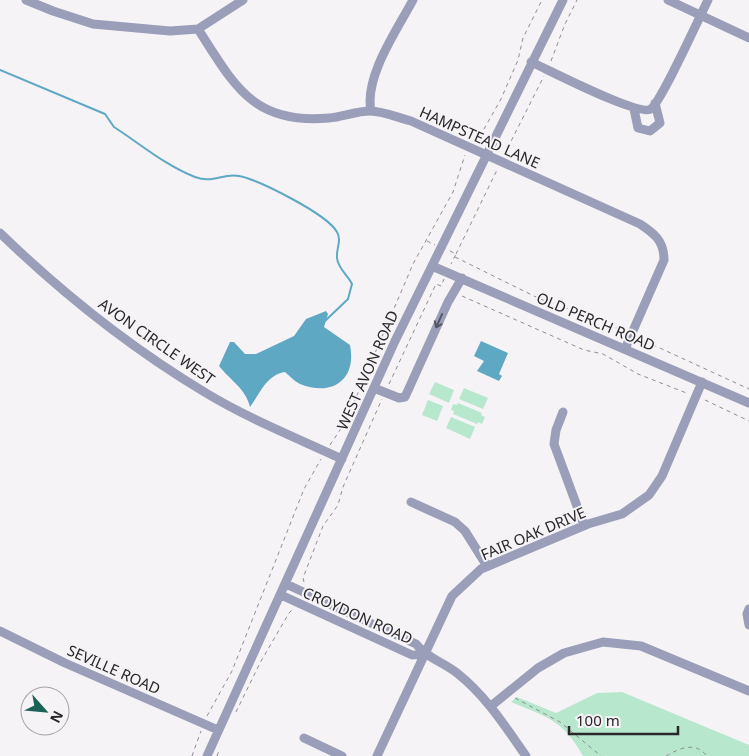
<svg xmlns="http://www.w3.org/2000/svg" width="749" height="756" font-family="'Noto Sans',sans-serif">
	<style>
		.green { fill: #b7e8ce }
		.water { fill: #5ea8c4 }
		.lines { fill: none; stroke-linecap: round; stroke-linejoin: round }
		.stream { stroke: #5ea8c4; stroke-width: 2 }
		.path { stroke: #8f8d90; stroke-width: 1; stroke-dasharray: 4 4; stroke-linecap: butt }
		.minor { stroke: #9a9eb8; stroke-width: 9 }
		.oneway { stroke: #565762 }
		.labels { text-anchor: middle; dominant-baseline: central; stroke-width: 4; stroke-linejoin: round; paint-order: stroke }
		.street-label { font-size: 15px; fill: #282729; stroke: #f6f3f7 }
	</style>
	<rect width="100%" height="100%" fill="#f6f3f7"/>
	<!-- green -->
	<path class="green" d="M435,382L454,390L449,403L429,394Z
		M464,388L488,398L483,409L459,399Z
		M428,400L443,406L437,421L422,415Z
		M458,403L482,413L481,415L485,417L482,424L478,422L477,424L453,414L454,411L451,410L453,404L457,405Z
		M451,417L475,427L470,439L446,428Z
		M622,692L749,745V756H583C563,720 547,717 511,702L517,697L556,713L597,693Z"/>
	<!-- water -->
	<path class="water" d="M326,311L328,314L324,327L350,345C357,380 332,397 300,384C294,381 290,376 285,372C266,375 260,394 250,407C246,389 230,380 219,366L230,342H234L245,354H256L294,336L306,319Z
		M481,341L508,353L499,374L502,376L499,381L477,371L484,361L474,356Z"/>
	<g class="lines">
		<!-- stream -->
		<path class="stream" d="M0,70L105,114L114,127C139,143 166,166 195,177C213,184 222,173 239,176C259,180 327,214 337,232C342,241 336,248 337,258C338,269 348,275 352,284L348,299L325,321"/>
		<!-- path -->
		<path class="path" d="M551,61L565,24L577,0
			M473,141L484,129L501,99L518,60L523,38L542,0
			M504,155L544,76
			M427,241L435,245
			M450,251L456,254L451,264
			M456,254L497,170
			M455,257L540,299L584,314L623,331
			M462,296L584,350L603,354L638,374L689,394
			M638,338L749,389
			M389,384L436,284L441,286L444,279
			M705,400L749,421
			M330,445L346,421L413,264L453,192L465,155
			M304,582L303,578L323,526L338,505L343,487L382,399
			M515,698L560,722L601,756
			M236,712L260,663L289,613L293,609
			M207,716L232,671L304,489L321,459
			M192,756L201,731
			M217,756L219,750
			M666,756C680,748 695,741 707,756"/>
		<!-- minor -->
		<path class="minor" d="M26,0L53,11L93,24L170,31L198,29L243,0
			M668,0L749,38
			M198,29C234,85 253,125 329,118C342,117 357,111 370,111C383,111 399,118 411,121L640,224C655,234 664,241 664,260L625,349
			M531,62C549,70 639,117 651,109C662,100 699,18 708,0
			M634,109L638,128L650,131L660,123L655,103
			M371,111C364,77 397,30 413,0
			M0,233C63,294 131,348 206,393C249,419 297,438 342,459
			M432,266L749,403
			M374,388L399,398L405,397L448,302L462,278
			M563,412L556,430L554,444L584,525
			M411,502L455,522L465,531L487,566
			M286,584L416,644C427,658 443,662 457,673C486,696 505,726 526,756
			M281,595L412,655L424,654
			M749,609L747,614L749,625
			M0,631L65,663L218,730
			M491,706L538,668L564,653L603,642L641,646L749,691
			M304,738L342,756
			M207,756L395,341L563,0
			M377,756L452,596L481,569L588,524L622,514L649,495L662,476L702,382"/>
	</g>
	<!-- one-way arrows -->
	<defs><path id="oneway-shaft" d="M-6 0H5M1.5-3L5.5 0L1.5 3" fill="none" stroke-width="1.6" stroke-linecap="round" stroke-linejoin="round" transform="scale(1.25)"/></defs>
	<use class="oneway" href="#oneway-shaft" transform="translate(439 321) rotate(114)"/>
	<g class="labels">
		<!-- street labels -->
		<g class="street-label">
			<text transform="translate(480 137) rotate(24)">HAMPSTEAD LANE</text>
			<text transform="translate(596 321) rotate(23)">OLD PERCH ROAD</text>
			<text transform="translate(157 341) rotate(35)">AVON CIRCLE WEST</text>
			<text transform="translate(367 370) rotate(-66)">WEST AVON ROAD</text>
			<text transform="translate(533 533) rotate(-23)">FAIR OAK DRIVE</text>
			<text transform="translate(358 615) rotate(24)">CROYDON ROAD</text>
			<text transform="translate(114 669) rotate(24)">SEVILLE ROAD</text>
		</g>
	</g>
	<!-- north arrow -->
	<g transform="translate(45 711) rotate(117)"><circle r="24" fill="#f6f3f7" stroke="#a4a1a5"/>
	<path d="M0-4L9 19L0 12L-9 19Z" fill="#1b6357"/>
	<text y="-8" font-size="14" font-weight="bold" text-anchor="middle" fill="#282729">N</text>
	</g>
	<!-- scale -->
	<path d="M569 726v8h109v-8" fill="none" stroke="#282729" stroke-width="2.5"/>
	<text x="576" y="726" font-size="15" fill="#282729" stroke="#f6f3f7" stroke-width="4" paint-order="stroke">100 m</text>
</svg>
